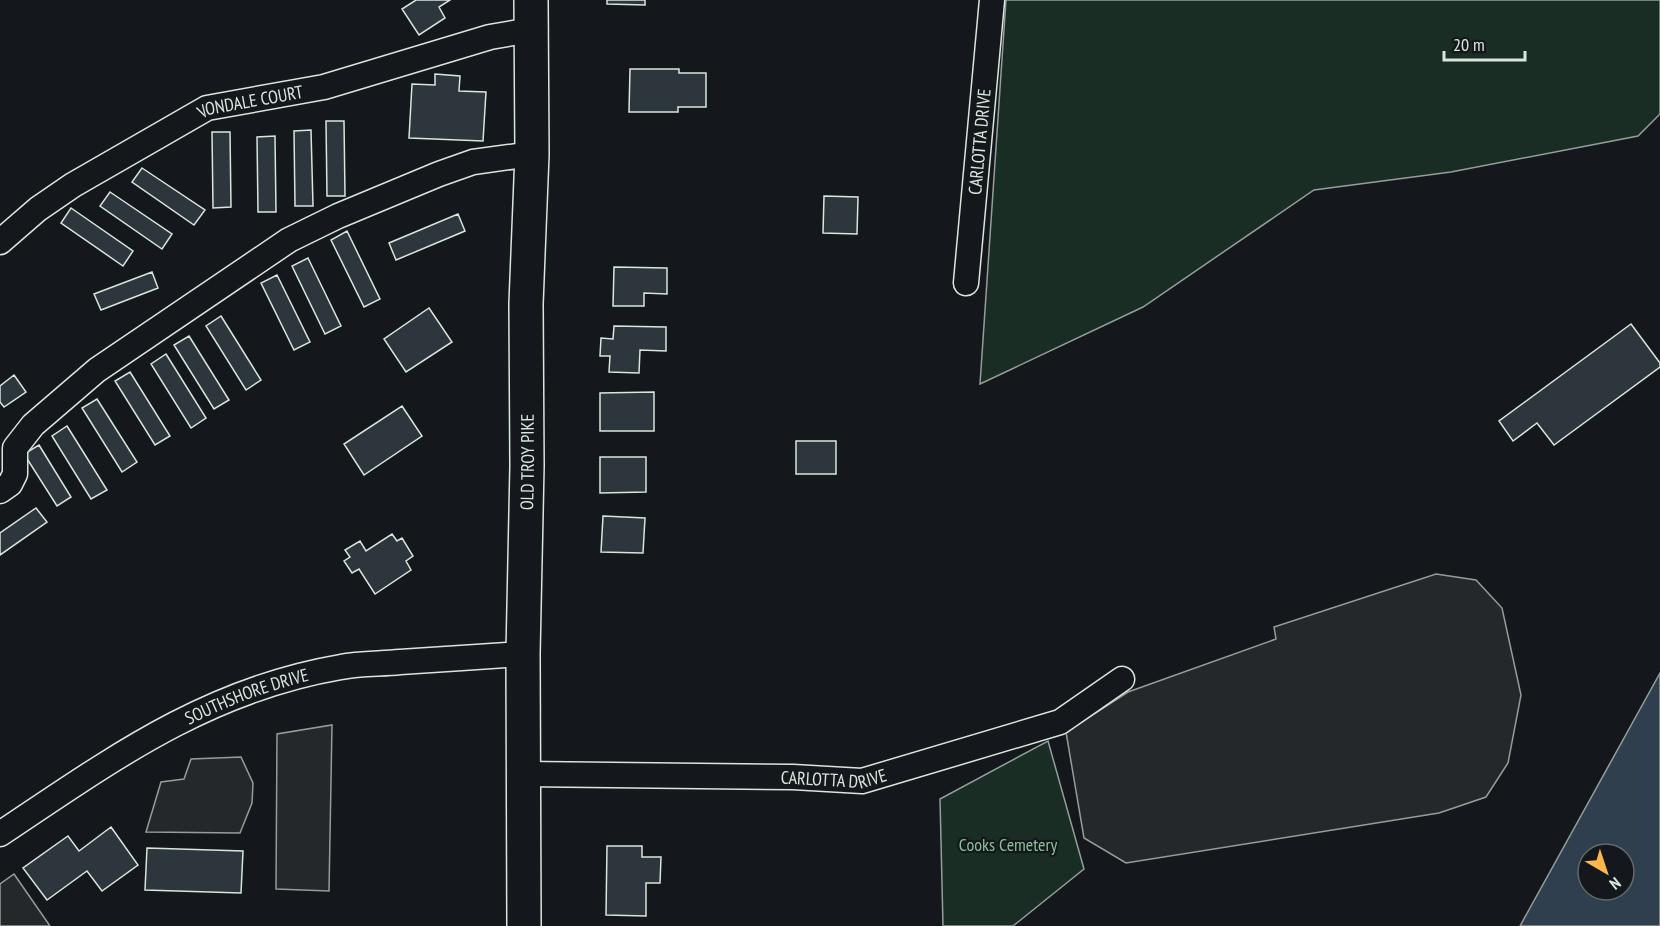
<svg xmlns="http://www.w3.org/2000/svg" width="1660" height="926" font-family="'PT Sans Narrow',sans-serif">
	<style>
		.green { fill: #1a2d24; stroke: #939e99; stroke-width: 1.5 }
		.parking { fill: #24282b; stroke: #939e99; stroke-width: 1.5 }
		.water { fill: #2f3f4d; stroke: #939e99; stroke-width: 1.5; fill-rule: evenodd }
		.building { fill: #2c363c; stroke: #d8e6dc; stroke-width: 1.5 }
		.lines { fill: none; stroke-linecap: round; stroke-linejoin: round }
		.street-casing { stroke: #d8e6dc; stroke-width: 27 }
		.primary-casing { stroke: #d8e6dc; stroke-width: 36 }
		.street { stroke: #14181c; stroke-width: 24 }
		.primary { stroke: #14181c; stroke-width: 33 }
		.labels { text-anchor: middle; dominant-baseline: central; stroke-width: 4.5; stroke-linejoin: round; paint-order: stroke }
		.street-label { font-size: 18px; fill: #d8e6dc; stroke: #14181c }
		.park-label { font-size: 18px; fill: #8ac095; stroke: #14181c }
	</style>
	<rect width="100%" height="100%" fill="#14181c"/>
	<!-- green -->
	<path class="green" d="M1006,0H1660V114L1638,136L1451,172L1314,190L1143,307L980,384Z
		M1048,741L1084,869L1013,926H943L940,799Z"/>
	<!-- parking -->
	<path class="parking" d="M1436,574L1476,580L1502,608L1521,695L1508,763L1486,797L1439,813L1126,863L1084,838L1066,732L1128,692L1276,639L1274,627Z
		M332,725L329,891L276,889L277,734Z
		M241,757L253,783L252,803L240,833L146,832L161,782L184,779L191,759Z
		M14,874L50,926H0V884Z"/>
	<!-- water -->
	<path class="water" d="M1660,673V926H1520ZM1588,854H1624V890H1588Z"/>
	<!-- building -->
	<path class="building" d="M416,0H450L439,7L445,18L419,35L402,9Z
		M607,0H645V5L607,4Z
		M630,69H679V73H706V107H678V112H629Z
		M435,74L460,76L459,91L486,92L483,141L409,138L412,84L435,85Z
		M326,121H344L345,196H327Z
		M311,130L313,206H295L294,131Z
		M212,132H230L231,207L213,208Z
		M275,136L276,212H258L257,137Z
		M142,168L205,210L194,225L132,182Z
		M110,192L172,234L162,249L100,206Z
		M824,196L858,197L857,234L823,233Z
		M71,208L133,251L123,266L61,223Z
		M458,214L465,231L396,260L389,243Z
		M347,231L380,299L364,307L331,240Z
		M308,258L341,326L325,334L292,266Z
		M614,267L667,268V294L644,293V306H613Z
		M152,272L158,288L101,310L94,294Z
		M277,275L310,342L294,350L261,283Z
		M429,308L452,342L406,372L384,339Z
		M221,316L261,380L246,390L206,326Z
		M1631,324L1660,363V367L1554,445L1537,423L1513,441L1499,421Z
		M614,326L666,327V351L640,350L639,373L609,372L610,356H600L601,338L613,339Z
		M189,336L229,400L214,409L174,345Z
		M166,354L206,418L191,428L151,364Z
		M130,372L170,436L155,445L115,381Z
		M14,375L26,392L4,407L0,402V386Z
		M654,392V431H600V393Z
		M97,399L137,462L122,472L82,408Z
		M402,406L422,436L364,475L344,444Z
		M67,426L107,490L91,499L52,436Z
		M796,441H836V474H796Z
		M39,445L71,497L57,506L24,454Z
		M600,457H646V492L600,493Z
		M36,508L47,522L0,555V533Z
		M603,516L645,518L643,553L601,552Z
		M392,534L397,541L402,538L413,556L406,561L411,570L375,594L359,569L352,573L344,561L350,557L345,550L360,541L366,551Z
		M111,827L138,865L102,891L87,871L47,900L23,868L68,836L79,851Z
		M607,846H642V857H661L660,883H646V916L606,915Z
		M147,848L243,851L241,893L145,890Z"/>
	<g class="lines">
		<!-- street casing -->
		<g class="street-casing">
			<g id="street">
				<path id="s1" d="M0,242L38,209L73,185L207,108L324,87L490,37L531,30"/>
				<path id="s2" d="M966,283L992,0"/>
				<path d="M0,491L10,484L15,474V448L33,425L97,370L289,240L338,216L439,174L473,162L532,154"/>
				<path id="s3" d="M524,774L793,777L862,781L1060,722L1122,679"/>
				<path id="s4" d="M0,834C111,760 206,690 341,667C360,663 381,664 400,662C441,659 482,657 523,654"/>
			</g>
		</g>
		<!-- primary casing -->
		<g class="primary-casing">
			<g id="primary">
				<path id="s5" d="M524,926L523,654L527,466L526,304L532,154L531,0"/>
			</g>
		</g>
		<!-- street -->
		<use href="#street" class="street"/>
		<!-- primary -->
		<use href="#primary" class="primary"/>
	</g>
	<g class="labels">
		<!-- street labels -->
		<g class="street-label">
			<text stroke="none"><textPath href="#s1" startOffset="291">VONDALE COURT</textPath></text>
			<text stroke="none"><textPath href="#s2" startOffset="142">CARLOTTA DRIVE</textPath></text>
			<text stroke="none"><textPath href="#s5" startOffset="464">OLD TROY PIKE</textPath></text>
			<text stroke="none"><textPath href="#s4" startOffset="284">SOUTHSHORE DRIVE</textPath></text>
			<text stroke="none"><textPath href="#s3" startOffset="310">CARLOTTA DRIVE</textPath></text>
		</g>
		<!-- park labels -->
		<g class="park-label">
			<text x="1008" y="844">Cooks Cemetery</text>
		</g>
	</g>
	<!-- north arrow -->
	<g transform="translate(1606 872) rotate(141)"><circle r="28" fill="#14181c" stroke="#626a69" stroke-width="1.5"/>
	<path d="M0-4.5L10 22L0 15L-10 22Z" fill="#ffb74d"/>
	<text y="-9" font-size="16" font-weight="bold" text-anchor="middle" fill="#d8e6dc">N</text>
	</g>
	<!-- scale -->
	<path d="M1444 51v9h81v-9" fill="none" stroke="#d8e6dc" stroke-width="3"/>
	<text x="1453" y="51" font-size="18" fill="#d8e6dc" stroke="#14181c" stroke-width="4.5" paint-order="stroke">20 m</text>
</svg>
